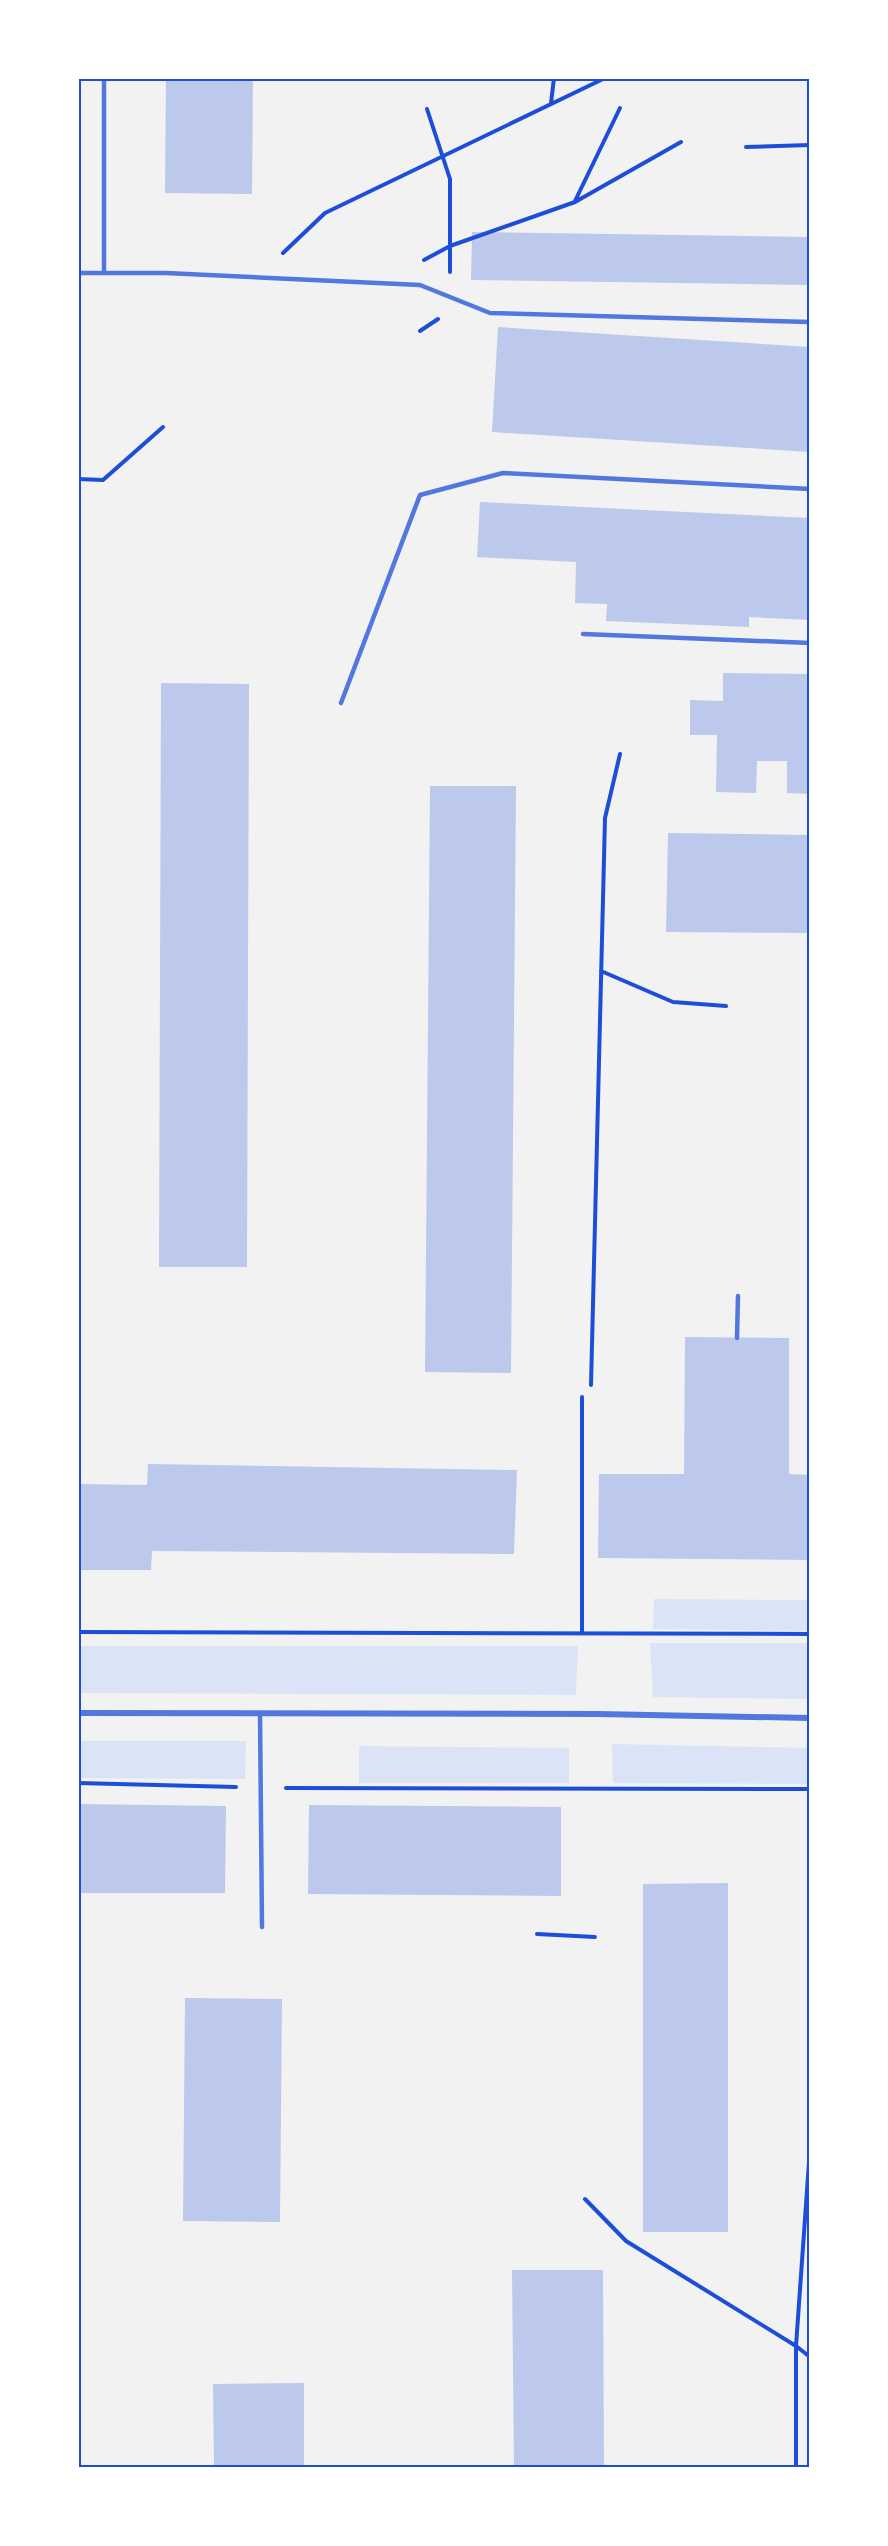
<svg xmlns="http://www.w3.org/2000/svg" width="888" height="2546" font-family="Lora,serif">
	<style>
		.green { fill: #dbe4f7 }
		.building { fill: #bdc9ec }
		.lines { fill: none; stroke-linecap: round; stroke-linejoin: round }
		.path { stroke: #1d4ed8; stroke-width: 4 }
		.service { stroke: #5277de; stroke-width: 4.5 }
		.minor { stroke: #5277de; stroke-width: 6 }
		.neatline { fill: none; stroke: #1d4ed8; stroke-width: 2 }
	</style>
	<rect width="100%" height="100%" fill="#f2f2f2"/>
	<!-- green -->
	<path class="green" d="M654,1599L810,1600V1631L653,1629Z
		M650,1643H810V1699L653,1697Z
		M78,1646H578L576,1695L78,1693Z
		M78,1741H246L245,1779L78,1778Z
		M612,1744L810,1748V1784L613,1783Z
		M359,1746L569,1748V1783H359Z"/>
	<!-- building -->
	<path class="building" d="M166,78H253L252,194L165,193Z
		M472,232L810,237V285L471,280Z
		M498,327L810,347V452L492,432Z
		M78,332H81V473H78Z
		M480,502L810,518V620L749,617V627L606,621L607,604L575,603L576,562L477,557Z
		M723,673L810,674V794L787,793V761H757L756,793L716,792L717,735H690V700L723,701Z
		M161,683L249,684L247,1267H159Z
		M430,786H516L511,1373L425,1372Z
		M668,833L810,835V933L666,932Z
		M685,1337L789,1338V1474L810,1475V1560L598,1558L599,1474H684Z
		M148,1464L517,1470L514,1554L152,1551L151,1570H78V1484L147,1485Z
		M78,1804L226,1806L225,1893H78Z
		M309,1805L561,1807V1896L308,1894Z
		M728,1883V2232H643V1884Z
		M185,1998L282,1999L280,2222L183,2221Z
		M512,2270H603L604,2468H514Z
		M304,2383V2468H214L213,2384Z"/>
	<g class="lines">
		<!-- path -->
		<path class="path" d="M551,103L554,78
			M427,109L450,179V272
			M746,147L810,145
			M575,201L620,108
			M283,253L325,213L601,80
			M424,260L450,246L575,202L681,142
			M420,331L438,319
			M78,479L103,480L163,427
			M601,971L673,1002L726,1006
			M591,1385L605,818L620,754
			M582,1397V1632
			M78,1632L810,1634
			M78,1783L236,1787
			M286,1788L810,1789
			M537,1934L595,1937
			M585,2199L626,2241L796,2346L810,2357
			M796,2468V2346L810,2148"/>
		<!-- service -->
		<path class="service" d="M78,273H166L420,285L490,313L810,322
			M104,273V78
			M583,634L810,643
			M341,703L420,495L503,473L810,489
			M737,1338L738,1296
			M260,1713L262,1927"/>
		<!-- minor -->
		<path class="minor" d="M78,1713L598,1714L810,1718"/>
	</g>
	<!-- border -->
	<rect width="888" height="2546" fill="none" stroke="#ffffff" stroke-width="159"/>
	<rect x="80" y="80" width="728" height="2386" class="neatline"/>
</svg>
